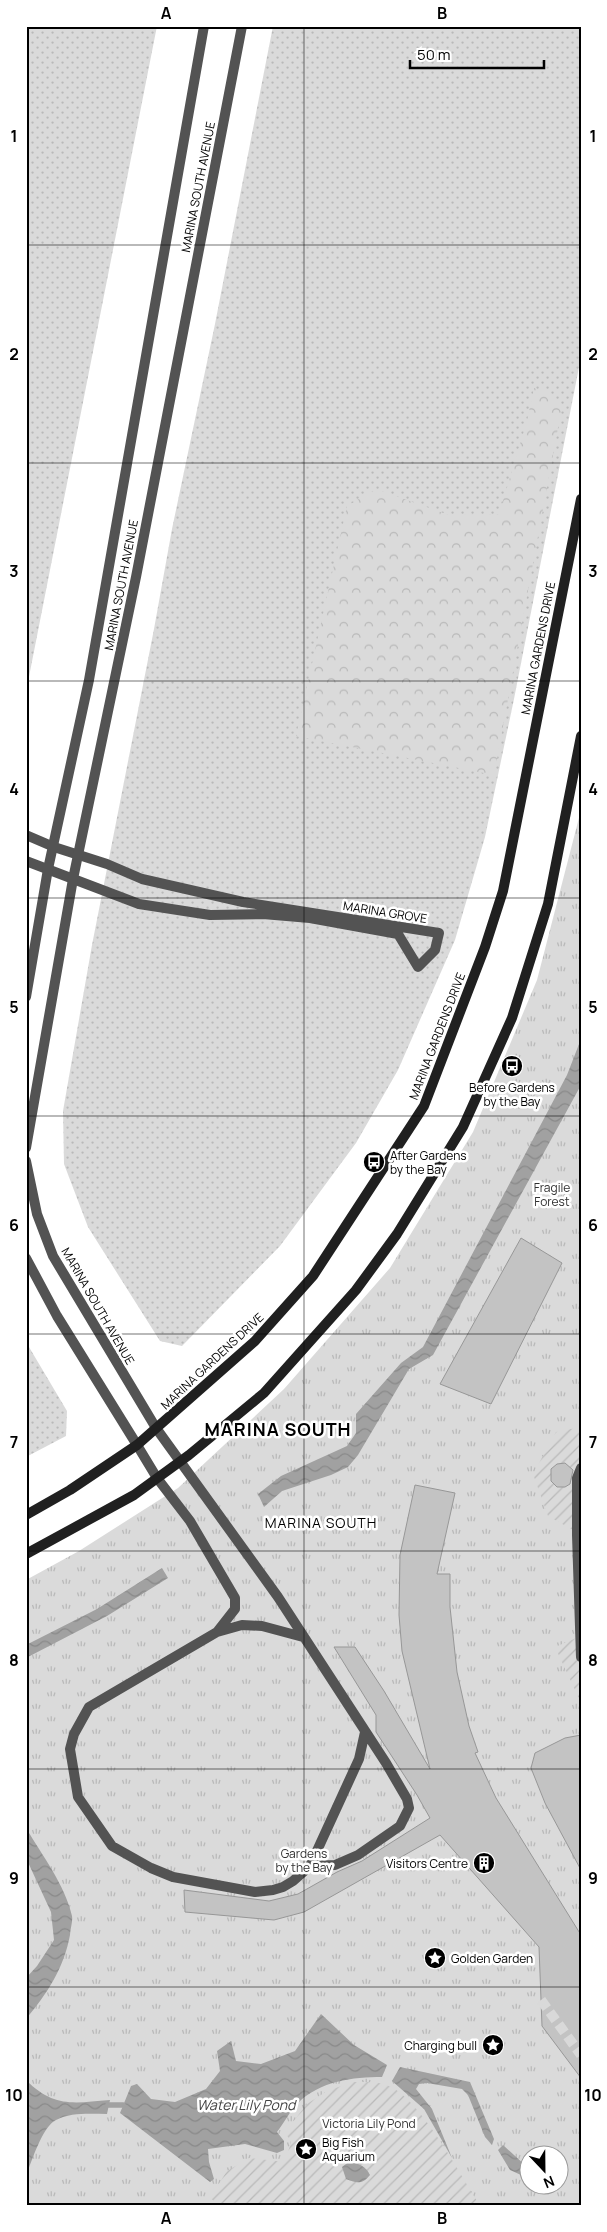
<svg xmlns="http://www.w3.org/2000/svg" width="607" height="2232" font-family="Manrope,sans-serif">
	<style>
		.grass { fill: url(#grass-dots) }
		.forest { fill: url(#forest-crowns) }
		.park { fill: url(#park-tufts); fill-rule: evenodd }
		.garden { fill: url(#garden-furrows) }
		.water { fill: url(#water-waves) }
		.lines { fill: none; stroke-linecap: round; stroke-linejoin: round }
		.stream { stroke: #a1a1a1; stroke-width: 5.5 }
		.building { fill: #c3c3c3; stroke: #979797 }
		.pedestrian-tunnel { stroke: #d9d9d9; stroke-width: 10; stroke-dasharray: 10 5; stroke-linecap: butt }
		.pedestrian { stroke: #535353; stroke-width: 10 }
		.minor { stroke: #535353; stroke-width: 10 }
		.tertiary { stroke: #535353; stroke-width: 10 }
		.secondary { stroke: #202020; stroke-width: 10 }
		.grid { fill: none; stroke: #000; stroke-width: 1; stroke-opacity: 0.55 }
		.labels { text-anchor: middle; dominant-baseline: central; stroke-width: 5; stroke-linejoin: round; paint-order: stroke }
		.street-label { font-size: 12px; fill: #000; stroke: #fff }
		.poi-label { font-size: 12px; fill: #000; stroke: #fff; text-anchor: start }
		.park-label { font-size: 12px; fill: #313131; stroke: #fff }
		.neighbourhood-label { font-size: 14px; letter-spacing: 1px; fill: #000; stroke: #fff }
		.water-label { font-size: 14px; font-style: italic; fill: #424242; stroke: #fff }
		.district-label { font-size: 18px; font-weight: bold; letter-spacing: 1px; fill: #000; stroke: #fff }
		.neatline { fill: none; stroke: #000; stroke-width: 2 }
		.grid-label { font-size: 16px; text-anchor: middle; font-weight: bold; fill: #000 }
	</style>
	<defs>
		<pattern id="grass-dots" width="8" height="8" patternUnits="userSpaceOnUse" patternTransform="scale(1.25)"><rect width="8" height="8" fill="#dadada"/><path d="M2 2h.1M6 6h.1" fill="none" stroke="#b9b9b9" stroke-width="1.8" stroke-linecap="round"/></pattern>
		<pattern id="forest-crowns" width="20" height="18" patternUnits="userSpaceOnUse" patternTransform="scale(1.25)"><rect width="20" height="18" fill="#dadada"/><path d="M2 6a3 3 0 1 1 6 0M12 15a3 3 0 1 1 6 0" fill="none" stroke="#b9b9b9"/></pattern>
		<pattern id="park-tufts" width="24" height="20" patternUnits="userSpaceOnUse" patternTransform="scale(1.25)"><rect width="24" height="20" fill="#dadada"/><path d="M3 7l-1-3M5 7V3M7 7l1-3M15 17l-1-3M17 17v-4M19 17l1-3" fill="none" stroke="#b9b9b9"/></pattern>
		<pattern id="garden-furrows" width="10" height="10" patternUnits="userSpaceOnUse" patternTransform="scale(1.25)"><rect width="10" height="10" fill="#dadada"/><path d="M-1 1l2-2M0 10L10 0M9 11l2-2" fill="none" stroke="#b9b9b9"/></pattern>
		<pattern id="water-waves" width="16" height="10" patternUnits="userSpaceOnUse" patternTransform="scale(1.25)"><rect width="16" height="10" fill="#a1a1a1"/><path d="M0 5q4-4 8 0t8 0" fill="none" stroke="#898989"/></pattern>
	</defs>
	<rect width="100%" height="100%" fill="#fff"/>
	<!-- grass -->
	<path class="grass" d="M26,26H157L26,692Z
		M273,26H581V357L514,699L485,837L455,940L398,1070L356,1143L280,1246L182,1346L160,1341L88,1227L64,1164L63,1111L92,945L154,629L172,529L215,324Z
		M26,1342L67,1411L66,1436L26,1457Z"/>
	<!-- forest -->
	<path class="forest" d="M534,388L547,392L562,406L494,775L296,736L347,506L376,489L449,515L499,514L527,421Z"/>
	<!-- park -->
	<path class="park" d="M581,810V2206H26V1580L79,1551L178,1488L284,1389L390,1268L473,1132L537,980ZM530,2154H560V2184H530Z"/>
	<!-- garden -->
	<path class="garden" d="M581,1427V1529L573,1530L548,1516L533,1474L556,1432Z
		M581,1636V1703L555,1647Z
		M353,2082C367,2082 382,2081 395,2089C425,2109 457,2169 477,2201L476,2206H221L210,2198L227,2171L249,2158L285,2162L291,2142L285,2132L307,2104L327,2091Z"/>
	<!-- water -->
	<path class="water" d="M581,1039V1085L433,1355L409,1369L358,1455L348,1467L331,1475L282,1491L264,1507L258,1494L281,1476L347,1446L356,1433V1414L401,1363L423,1347L567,1075Z
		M162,1568L168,1578L107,1616L26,1658V1645L97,1609Z
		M26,1828C42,1855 65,1885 72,1916C73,1922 70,1929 70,1935C64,1968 47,1994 26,2019V1978L37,1966L54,1940L51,1912L26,1858Z
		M321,2014L354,2045L387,2065L382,2077C353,2077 320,2081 298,2103C290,2111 284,2123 277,2132L284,2141V2150L277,2153L245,2144L208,2149L209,2162L214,2179L210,2182L120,2113L131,2086L137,2084L151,2099L175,2102L206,2089L220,2071L217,2051L231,2041L236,2061L261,2064L295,2051Z
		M400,2067L470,2082L494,2139L492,2145L485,2137L468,2095L462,2089L427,2083L419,2084L416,2089L432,2109L452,2158L424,2109L392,2081Z
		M26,2080C54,2108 73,2103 110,2100L107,2114C91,2114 71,2112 56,2120C42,2127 32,2161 26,2175Z
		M503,2145L526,2166L525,2172L521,2175L510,2170L498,2150Z
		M350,2161C359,2164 366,2166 370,2175C362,2185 356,2183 346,2179L342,2167Z"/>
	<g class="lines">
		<!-- stream -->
		<path class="stream" d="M108,2105H123"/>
	</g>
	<!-- building -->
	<path class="building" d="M521,1238L562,1263L491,1404L440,1384Z
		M565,1463L573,1470L570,1484L565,1487H557L551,1481V1469L557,1464Z
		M415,1485L455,1493L437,1574H450V1607L457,1672L469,1726L478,1752L475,1753L496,1798L581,1935V2078L542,2026L539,1947L440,1835L304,1912L274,1920L185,1912L184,1890L269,1901L298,1894L337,1872L362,1861L430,1818L417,1795L376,1732V1715L334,1647H355L384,1691L430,1769L402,1651L399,1615L400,1555Z
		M581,1735V1870L545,1803L531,1768L535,1753L565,1738Z"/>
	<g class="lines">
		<!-- pedestrian-tunnel -->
		<path class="pedestrian-tunnel" d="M541,2000L581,2055"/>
		<!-- pedestrian -->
		<path class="pedestrian" d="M581,1468L577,1478V1535L581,1657"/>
		<!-- minor -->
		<path class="minor" d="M26,835L54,847L107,864L142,879L243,902L439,933L435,950L418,967L398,934L310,918L263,914L210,915L139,904L26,861
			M156,1428L278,1597L386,1763L407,1799L409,1808L400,1826L358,1855L335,1865L310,1866
			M137,1445L157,1478L190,1521L235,1598V1609L217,1632
			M303,1637L262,1626L242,1625L217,1632L89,1707L74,1734L70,1749L78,1797L112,1846L151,1868L173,1877L255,1892L273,1890L283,1887L293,1881L310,1866L359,1759L365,1732"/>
		<!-- tertiary -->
		<path class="tertiary" d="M26,997L48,869L89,680L204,26
			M26,1148L73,879L136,577L242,26
			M26,1161L37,1214L53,1256L156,1428
			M26,1258L57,1316L137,1445"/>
		<!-- secondary -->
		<path class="secondary" d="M26,1515L70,1490L137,1445L255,1341L313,1276L424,1106L485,947L503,891L581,499
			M26,1554L134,1495L189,1455L264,1393L356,1290L397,1234L463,1127L512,1018L548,904L581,736"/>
	</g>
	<!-- grid -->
	<path class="grid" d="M304,26V2206M26,245H581M26,463H581M26,681H581M26,898H581M26,1116H581M26,1334H581M26,1551H581M26,1769H581M26,1987H581"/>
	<!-- icons -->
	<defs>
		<g id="bus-disc" transform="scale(1.125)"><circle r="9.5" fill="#000" stroke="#fff"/><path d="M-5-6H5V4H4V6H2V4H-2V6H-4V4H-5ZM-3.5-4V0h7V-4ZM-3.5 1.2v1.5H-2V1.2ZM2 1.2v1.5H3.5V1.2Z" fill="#fff"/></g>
		<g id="building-disc" transform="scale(1.125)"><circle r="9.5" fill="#000" stroke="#fff"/><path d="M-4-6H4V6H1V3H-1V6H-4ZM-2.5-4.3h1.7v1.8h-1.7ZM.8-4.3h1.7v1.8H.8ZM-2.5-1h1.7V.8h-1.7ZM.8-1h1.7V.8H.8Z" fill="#fff"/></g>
		<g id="sight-disc" transform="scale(1.125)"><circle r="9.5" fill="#000" stroke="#fff"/><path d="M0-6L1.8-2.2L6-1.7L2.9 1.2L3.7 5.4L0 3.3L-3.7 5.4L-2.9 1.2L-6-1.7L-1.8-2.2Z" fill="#fff"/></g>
	</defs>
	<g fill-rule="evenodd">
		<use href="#bus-disc" x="512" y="1066"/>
		<use href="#bus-disc" x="374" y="1162"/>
		<use href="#building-disc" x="484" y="1863"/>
		<use href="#sight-disc" x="435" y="1958"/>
		<use href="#sight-disc" x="493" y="2045"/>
		<use href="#sight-disc" x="306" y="2149"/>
	</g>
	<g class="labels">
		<!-- street labels -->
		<g class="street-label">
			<text transform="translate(198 187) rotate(-79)">MARINA SOUTH AVENUE</text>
			<text transform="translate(121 585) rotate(-79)">MARINA SOUTH AVENUE</text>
			<text transform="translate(538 648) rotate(-79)">MARINA GARDENS DRIVE</text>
			<text transform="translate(385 912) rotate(9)">MARINA GROVE</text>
			<text transform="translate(437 1036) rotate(-69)">MARINA GARDENS DRIVE</text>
			<text transform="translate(98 1306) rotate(60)">MARINA SOUTH AVENUE</text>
			<text transform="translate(212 1361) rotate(-43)">MARINA GARDENS DRIVE</text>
		</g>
		<!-- poi labels -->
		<g class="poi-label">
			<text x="512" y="1087" text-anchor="middle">Before Gardens<tspan x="512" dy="14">by the Bay</tspan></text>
			<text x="390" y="1155">After Gardens<tspan x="390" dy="14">by the Bay</tspan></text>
			<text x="468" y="1863" text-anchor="end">Visitors Centre</text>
			<text x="451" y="1958">Golden Garden</text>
			<text x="477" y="2045" text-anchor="end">Charging bull</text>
			<text x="322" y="2142">Big Fish<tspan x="322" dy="14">Aquarium</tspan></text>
		</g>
		<!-- park labels -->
		<g class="park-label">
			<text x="552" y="1187">Fragile<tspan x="552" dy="14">Forest</tspan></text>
			<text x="304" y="1853">Gardens<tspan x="304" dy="14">by the Bay</tspan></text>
			<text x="369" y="2123">Victoria Lily Pond</text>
		</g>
		<!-- neighbourhood labels -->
		<g class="neighbourhood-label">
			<text x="321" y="1522">MARINA SOUTH</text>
		</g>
		<!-- water labels -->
		<g class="water-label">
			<text x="246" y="2104">Water Lily Pond</text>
		</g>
		<!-- district labels -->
		<g class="district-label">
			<text x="278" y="1429">MARINA SOUTH</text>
		</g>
	</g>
	<!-- border -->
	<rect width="607" height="2232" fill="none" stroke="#ffffff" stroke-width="55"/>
	<!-- north arrow -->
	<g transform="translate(544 2170) rotate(158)"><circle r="24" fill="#ffffff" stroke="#999999"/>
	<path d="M0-4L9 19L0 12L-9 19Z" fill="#000000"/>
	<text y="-8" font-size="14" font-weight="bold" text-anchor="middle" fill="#000000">N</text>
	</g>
	<!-- scale -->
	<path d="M410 60v8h134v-8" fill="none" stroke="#000000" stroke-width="2.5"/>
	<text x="417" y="60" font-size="15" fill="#000000" stroke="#ffffff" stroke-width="4" paint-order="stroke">50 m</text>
	<rect x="28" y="28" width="552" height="2176" class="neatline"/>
	<g class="grid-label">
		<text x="166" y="19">A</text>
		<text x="442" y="19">B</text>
		<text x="14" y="142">1</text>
		<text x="593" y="142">1</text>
		<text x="14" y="360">2</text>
		<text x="593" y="360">2</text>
		<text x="14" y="577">3</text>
		<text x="593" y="577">3</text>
		<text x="14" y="795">4</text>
		<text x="593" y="795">4</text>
		<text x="14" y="1013">5</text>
		<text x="593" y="1013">5</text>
		<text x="14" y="1231">6</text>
		<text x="593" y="1231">6</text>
		<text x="14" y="1448">7</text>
		<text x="593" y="1448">7</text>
		<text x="14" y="1666">8</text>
		<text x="593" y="1666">8</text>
		<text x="14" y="1884">9</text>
		<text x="593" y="1884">9</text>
		<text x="14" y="2101">10</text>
		<text x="593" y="2101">10</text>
		<text x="166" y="2224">A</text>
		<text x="442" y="2224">B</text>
	</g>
</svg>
